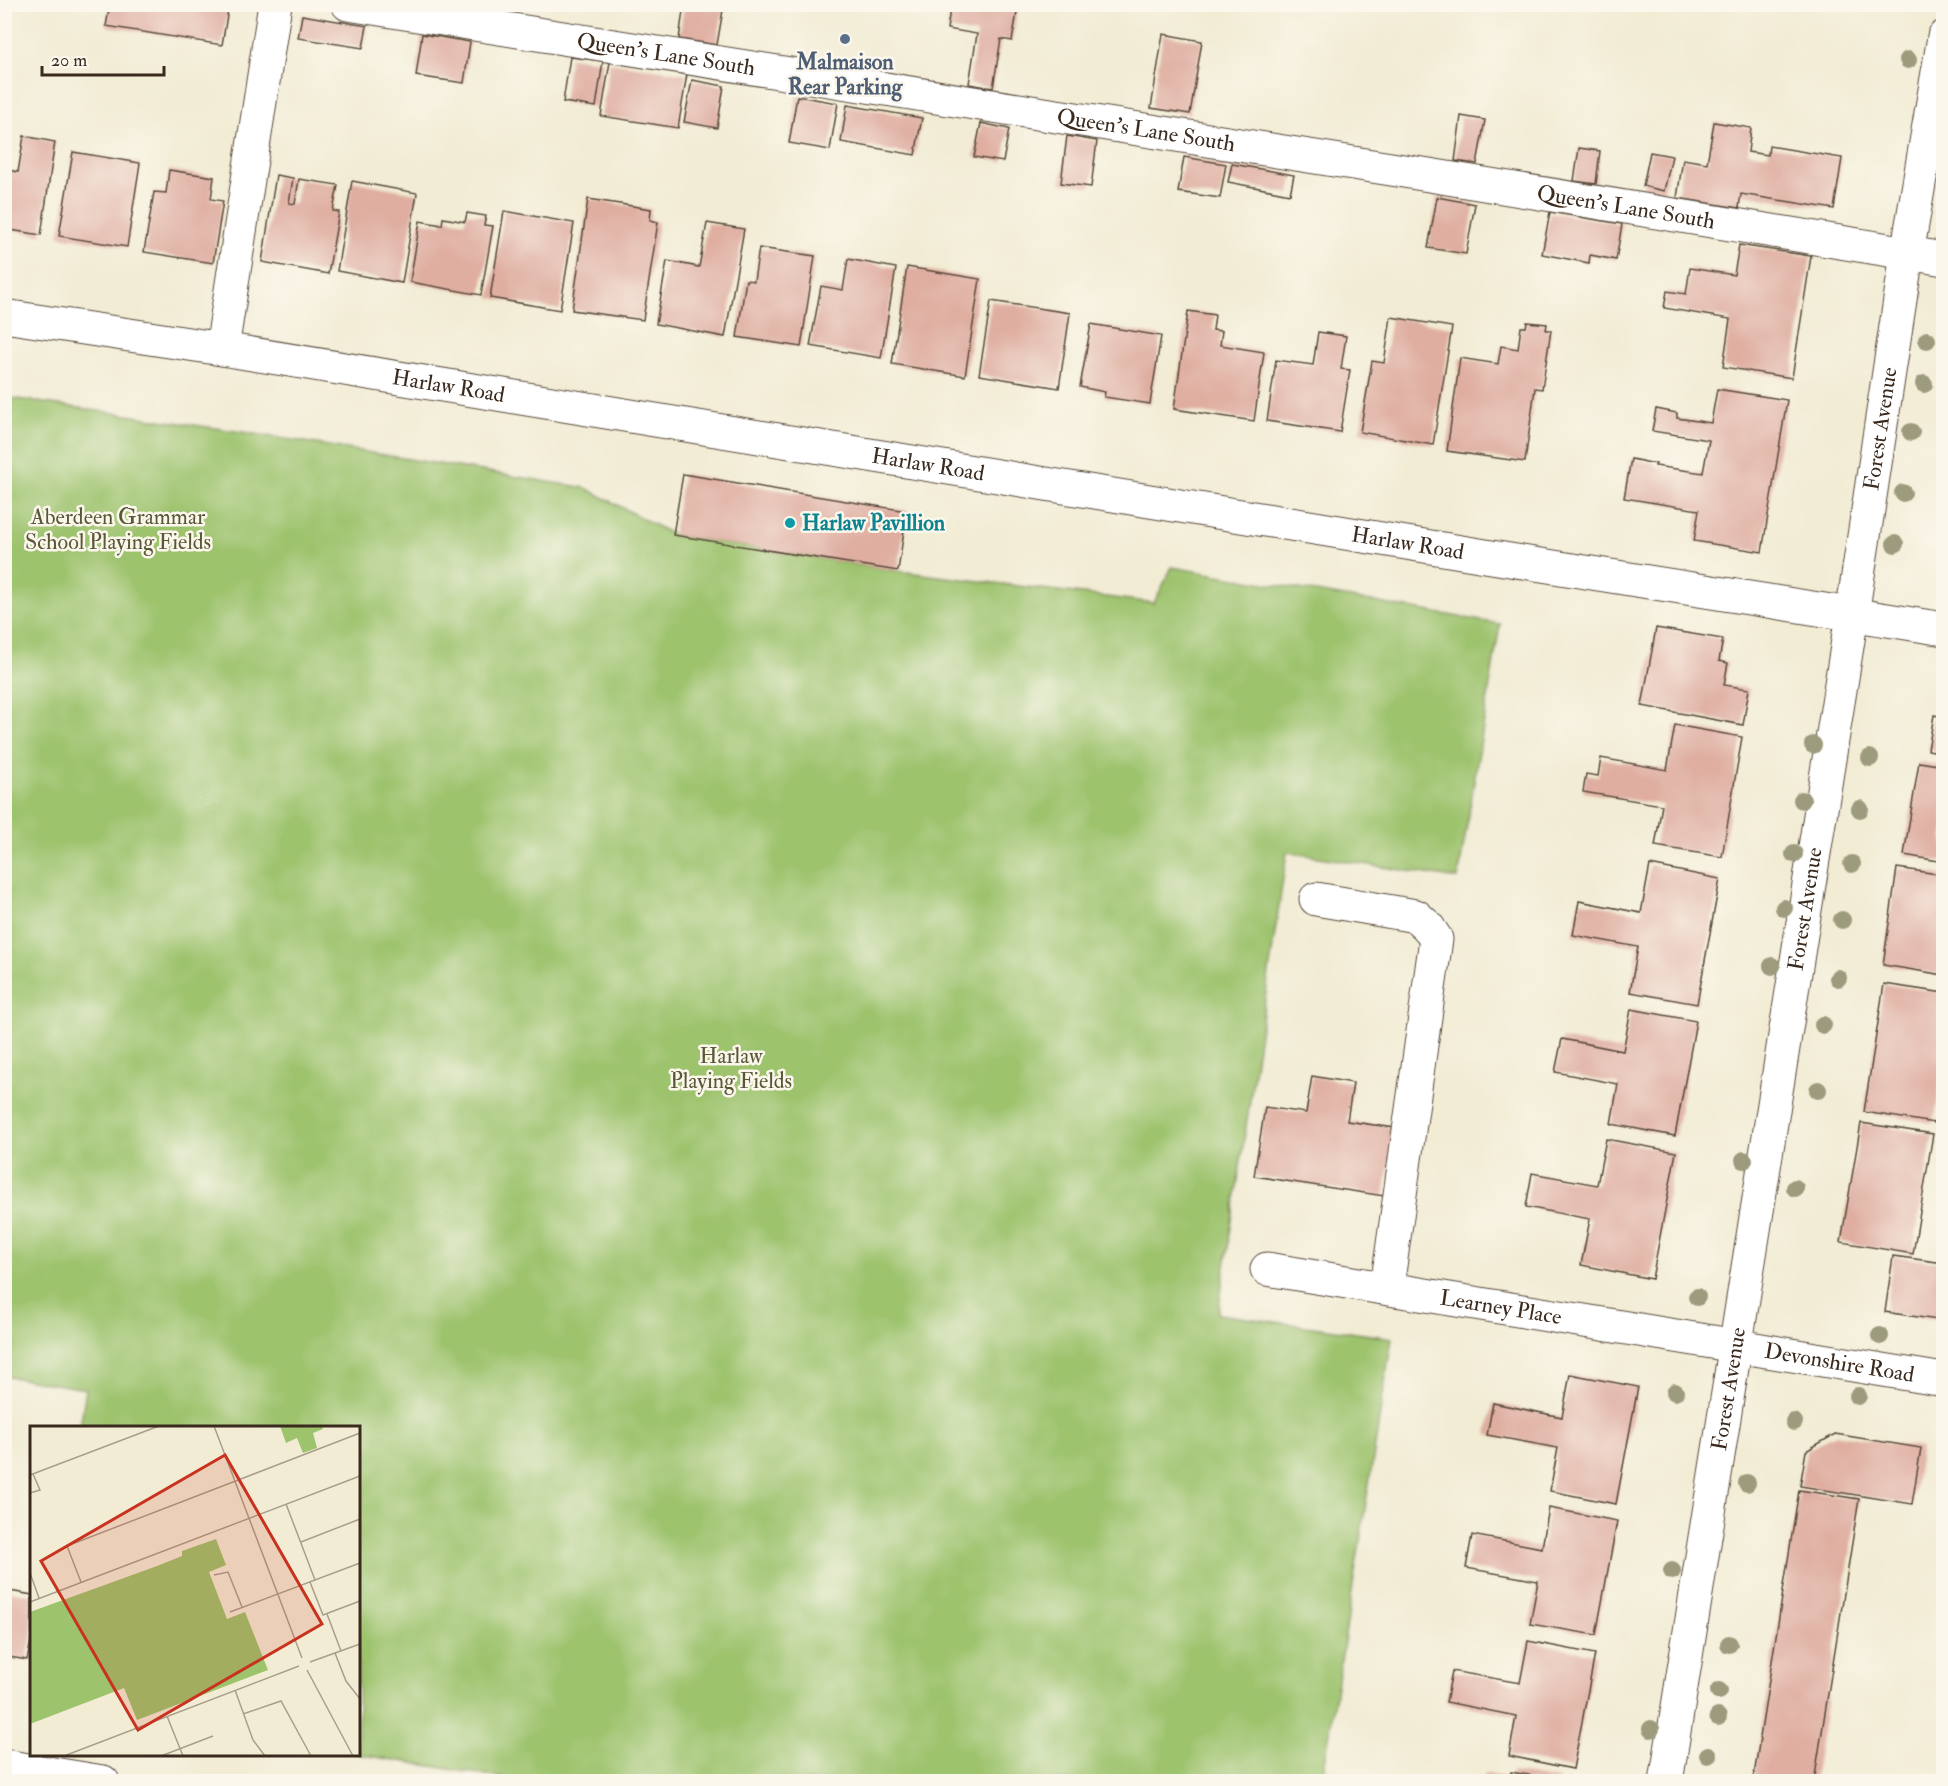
<svg xmlns="http://www.w3.org/2000/svg" width="1948" height="1786" font-family="'IM FELL Double Pica',serif">
	<style>
		.green { fill: #9dc36d; stroke: #6c7646; stroke-width: 1.5 }
		.building { fill: #dfaea1 }
		.lines { fill: none; stroke-linecap: round; stroke-linejoin: round }
		.minor-casing { stroke: #564739; stroke-width: 35 }
		.minor { stroke: #fff; stroke-width: 33 }
		.tree { fill: #9d9b7d }
		.service-dot { fill: #5c6f8a; stroke: #fbf7ec; stroke-width: 2 }
		.culture-dot { fill: #0f9aa8; stroke: #fbf7ec; stroke-width: 2 }
		.labels { text-anchor: middle; dominant-baseline: central; stroke-width: 5; stroke-linejoin: round; paint-order: stroke }
		.street-label { font-size: 22px; fill: #3b2a1e; stroke: #fbf7ec }
		.service-label { font-size: 22px; font-weight: bold; fill: #4e5e75; stroke: #fbf7ec }
		.park-label { font-size: 22px; fill: #585836; stroke: #fbf7ec }
		.culture-label { font-size: 22px; font-weight: bold; fill: #0d838f; stroke: #fbf7ec; text-anchor: start }
		.inset-road { fill: none; stroke: #a99e8b; stroke-width: 1.5 }
		.view { fill: #c8321e; fill-opacity: 0.15; stroke: #c8321e; stroke-width: 3 }
		.inset-edge { fill: none; stroke: #3b2a1e; stroke-width: 3 }
	</style>
	<rect width="100%" height="100%" fill="#fbf7ec"/>
	<filter id="ink" filterUnits="userSpaceOnUse"><feTurbulence type="fractalNoise" baseFrequency=".0167" numOctaves="2"/><feDisplacementMap in="SourceGraphic" scale="12" xChannelSelector="R" yChannelSelector="G"/><feConvolveMatrix kernelMatrix="1 2 1 2 8 2 1 2 1" color-interpolation-filters="sRGB"/></filter>
	<filter id="wash" filterUnits="userSpaceOnUse"><feTurbulence type="fractalNoise" baseFrequency=".008" numOctaves="4" result="noise"/><feDisplacementMap in="SourceGraphic" scale="24" xChannelSelector="R" yChannelSelector="G"/><feGaussianBlur stdDeviation="1.35" result="paint"/><feColorMatrix in="noise" values="0 0 0 0 0 0 0 0 0 0 0 0 0 0 0 0 0 1.4 0 .05"/><feComposite in="paint" operator="in"/></filter>
	<g filter="url(#wash)">
		<rect width="100%" height="100%" fill="#f2ecd4"/>
		<!-- green -->
		<path class="green" d="M4,397L249,433L586,488L673,535L898,571L1154,603L1172,567L1500,624L1458,879L1287,852L1218,1314L1392,1338L1322,1781L528,1782L358,1754V1428L80,1427L86,1389L5,1376Z"/>
		<g id="blocks">
			<!-- building -->
			<path class="building" d="M110,4H229L222,45L106,26Z
				M678,4H724L717,45L679,39L683,11Z
				M951,4H1004L1018,7L1012,41L1001,39L993,88L969,84L977,34L947,29Z
				M302,15L367,26L363,48L298,38Z
				M422,34L470,42L464,83L416,76Z
				M1163,34L1202,41L1190,114L1151,108Z
				M570,57L603,61L596,107L563,102Z
				M610,62L687,74L678,128L601,116Z
				M692,80L724,86L717,128L684,122Z
				M797,96L838,103L830,150L789,143Z
				M847,105L922,118L915,155L841,142Z
				M1461,116L1485,120L1477,164L1455,161Z
				M1714,122L1751,128L1748,152L1768,155L1769,146L1842,158L1834,209L1741,194L1739,208L1677,198L1683,159L1707,163Z
				M981,123L1009,129L1003,162L974,157Z
				M24,136L55,142L41,235L4,229V159L10,160L8,170L18,172Z
				M1067,136L1097,141L1091,187L1061,183Z
				M1579,148L1600,151L1596,184L1574,181Z
				M73,152L140,163L127,247L59,236Z
				M1650,152L1672,156L1664,191L1643,186Z
				M1184,157L1226,164L1220,198L1178,192Z
				M1232,164L1294,175L1290,194L1228,182Z
				M169,170L214,177L211,199L223,201L213,263L144,252L154,192L166,193Z
				M276,175L293,178L289,203L295,204L299,179L338,185L333,211L339,212L328,274L262,262Z
				M352,181L417,193L402,283L337,271Z
				M1437,197L1475,204L1466,254L1428,248Z
				M588,199L651,209L650,220L658,222L643,320L572,310Z
				M504,211L574,223L560,310L490,298Z
				M1550,212L1622,224L1616,260L1590,255L1589,263L1542,254Z
				M467,213L486,216L484,225L493,226L481,295L410,282L420,221L442,225L443,218L465,222Z
				M707,223L744,229L725,337L656,324L667,261L699,267Z
				M1739,245L1811,256L1792,378L1723,367L1730,319L1664,308L1667,291L1686,294L1690,268L1734,275Z
				M759,248L815,256L801,347L737,337L746,280L754,281Z
				M848,259L896,268L881,358L810,346L821,286L843,290Z
				M907,267L980,279L965,376L892,364Z
				M991,301L1070,313L1059,388L979,375Z
				M1188,311L1215,315L1213,330L1222,331L1220,345L1264,352L1254,421L1174,409Z
				M1391,317L1452,327L1433,445L1360,432L1372,361L1384,363Z
				M1527,322L1547,324L1546,330H1551L1542,389L1535,388L1525,462L1447,451L1460,358L1498,364L1501,346L1518,349L1521,327H1526Z
				M1091,324L1161,336L1150,404L1104,397L1105,392L1080,387Z
				M1318,332L1346,336L1341,369L1350,370L1340,432L1267,421L1276,360L1313,365Z
				M1717,389L1787,400L1762,552L1694,541L1699,510L1624,498L1631,459L1656,464L1655,466L1703,473L1709,440L1652,431L1656,409L1677,413V418L1711,423Z
				M683,474L907,511L898,571L673,535Z
				M1656,628L1723,639L1719,661L1728,663L1724,685L1749,689L1743,725L1642,706Z
				M1934,715L1944,717V753L1928,750Z
				M1675,725L1742,737L1722,857L1655,846L1662,805L1583,792L1586,774L1598,776L1601,758L1667,770Z
				M1919,762L1944,766V862L1904,855Z
				M1650,865L1720,879L1697,1004L1630,992L1638,947L1573,935L1579,901L1641,913Z
				M1897,868L1944,875V975L1883,965Z
				M1884,984L1944,993V1079H1941L1934,1123L1864,1112Z
				M1631,1009L1696,1021L1675,1136L1611,1124L1618,1084L1555,1072L1562,1039L1623,1051Z
				M1312,1076L1353,1083L1347,1121L1395,1128L1384,1196L1254,1176L1265,1107L1306,1113Z
				M1861,1123L1933,1134L1913,1254L1841,1242Z
				M1606,1139L1676,1152L1652,1279L1581,1265L1590,1219L1526,1207L1532,1173L1597,1185Z
				M1893,1256L1944,1263V1321L1885,1312Z
				M1570,1374L1638,1387L1616,1504L1550,1491L1558,1448L1487,1435L1493,1403L1562,1417Z
				M1835,1434L1921,1448L1912,1504L1800,1486L1806,1451Z
				M1799,1490L1859,1499L1814,1782H1753Z
				M1549,1508L1617,1521L1596,1635L1530,1624L1538,1581L1466,1568L1472,1535L1542,1548Z
				M4,1590L32,1595V1636L27,1660L4,1656Z
				M1528,1641L1595,1654L1573,1769L1509,1756L1516,1716L1446,1702L1452,1671L1520,1683Z
				M1511,1772L1559,1780V1782H1484L1485,1773L1510,1778Z"/>
		</g>
	</g>
	<g filter="url(#ink)">
		<use href="#blocks" fill-opacity="0" stroke="#564739" stroke-width="1.5"/>
		<g class="lines">
			<!-- minor casing -->
			<g class="minor-casing">
				<g id="minor">
					<path id="s1" d="M348,4L1429,175L1944,259"/>
					<path id="s2" d="M4,316L222,349L1510,560L1944,629"/>
					<path d="M222,349L275,4"/>
					<path d="M1316,899L1416,916L1428,927L1436,939L1387,1287"/>
					<path id="s3" d="M1267,1269L1944,1380"/>
					<path d="M4,1766L103,1782"/>
					<path id="s4" d="M1666,1782L1852,615L1907,254L1944,37"/>
				</g>
			</g>
			<!-- minor -->
			<use href="#minor" class="minor"/>
		</g>
		<!-- trees -->
		<g class="tree">
			<circle cx="1908" cy="60" r="9"/>
			<circle cx="1927" cy="340" r="9"/>
			<circle cx="1924" cy="384" r="9"/>
			<circle cx="1911" cy="432" r="9"/>
			<circle cx="1903" cy="493" r="9"/>
			<circle cx="1895" cy="544" r="9"/>
			<circle cx="1813" cy="745" r="9"/>
			<circle cx="1870" cy="758" r="9"/>
			<circle cx="1802" cy="800" r="9"/>
			<circle cx="1860" cy="809" r="9"/>
			<circle cx="1794" cy="854" r="9"/>
			<circle cx="1852" cy="864" r="9"/>
			<circle cx="1784" cy="908" r="9"/>
			<circle cx="1842" cy="920" r="9"/>
			<circle cx="1772" cy="966" r="9"/>
			<circle cx="1838" cy="978" r="9"/>
			<circle cx="1823" cy="1025" r="9"/>
			<circle cx="1818" cy="1090" r="9"/>
			<circle cx="1744" cy="1160" r="9"/>
			<circle cx="1795" cy="1188" r="9"/>
			<circle cx="1697" cy="1297" r="9"/>
			<circle cx="1880" cy="1336" r="9"/>
			<circle cx="1675" cy="1392" r="9"/>
			<circle cx="1858" cy="1396" r="9"/>
			<circle cx="1794" cy="1422" r="9"/>
			<circle cx="1747" cy="1483" r="9"/>
			<circle cx="1672" cy="1571" r="9"/>
			<circle cx="1729" cy="1644" r="9"/>
			<circle cx="1719" cy="1691" r="9"/>
			<circle cx="1718" cy="1717" r="9"/>
			<circle cx="1651" cy="1729" r="9"/>
			<circle cx="1708" cy="1755" r="9"/>
		</g>
	</g>
	<!-- markers -->
	<circle class="service-dot" cx="845" cy="39" r="6"/>
	<circle class="culture-dot" cx="790" cy="523" r="6"/>
	<g class="labels">
		<!-- street labels -->
		<g class="street-label">
			<text stroke="none"><textPath href="#s1" startOffset="322">Queen's Lane South</textPath></text>
			<text stroke="none"><textPath href="#s1" startOffset="808">Queen's Lane South</textPath></text>
			<text stroke="none"><textPath href="#s1" startOffset="1294">Queen's Lane South</textPath></text>
			<text stroke="none"><textPath href="#s2" startOffset="450">Harlaw Road</textPath></text>
			<text stroke="none"><textPath href="#s4" startOffset="1370">Forest Avenue</textPath></text>
			<text stroke="none"><textPath href="#s2" startOffset="936">Harlaw Road</textPath></text>
			<text stroke="none"><textPath href="#s2" startOffset="1422">Harlaw Road</textPath></text>
			<text stroke="none"><textPath href="#s4" startOffset="884">Forest Avenue</textPath></text>
			<text stroke="none"><textPath href="#s3" startOffset="237">Learney Place</textPath></text>
			<text stroke="none"><textPath href="#s3" startOffset="580">Devonshire Road</textPath></text>
			<text stroke="none"><textPath href="#s4" startOffset="398">Forest Avenue</textPath></text>
		</g>
		<!-- service labels -->
		<g class="service-label">
			<text x="845" y="62">Malmaison<tspan x="845" dy="25">Rear Parking</tspan></text>
		</g>
		<!-- park labels -->
		<g class="park-label">
			<text x="118" y="517">Aberdeen Grammar<tspan x="118" dy="25">School Playing Fields</tspan></text>
			<text x="731" y="1056">Harlaw<tspan x="731" dy="25">Playing Fields</tspan></text>
		</g>
		<!-- culture labels -->
		<g class="culture-label">
			<text x="802" y="523">Harlaw Pavillion</text>
		</g>
	</g>
	<!-- overview -->
	<g transform="translate(30 1426)">
		<rect width="330" height="330" fill="#f2ecd4"/>
		<path d="M250,0H292L293,3L283,7L287,22L273,27L267,12L256,17ZM186,113L196,139L179,146L197,193L215,186L238,244L107,294L94,262L0,298V186L127,140L152,130V125Z" fill="#9dc36d"/>
		<path class="inset-road" d="M184,0L272,232M0,49L129,0M0,67L10,64L3,48M256,78L285,154M271,116L330,93M0,147L9,172M184,149L198,146L212,181M51,156L37,120L330,7M280,156L293,189L330,175M0,176L330,50M200,186L330,137M297,188L311,225M305,227L316,255L330,273M280,236L330,218M277,244L323,330M205,264L223,314L235,330M213,288L251,275L281,330M137,290L153,330M34,330L269,240M131,330L183,310"/>
		<path class="view" d="M195,29L292,198L108,304L11,135Z"/>
		<rect width="330" height="330" class="inset-edge"/>
	</g>
	<!-- margin -->
	<rect width="1948" height="1786" fill="none" stroke="#fbf7ec" stroke-width="24"/>
	<!-- scale -->
	<path d="M42 66v9h122v-9" fill="none" stroke="#3b2a1e" stroke-width="3"/>
	<text x="51" y="66" font-size="18" fill="#3b2a1e" stroke="#fbf7ec" stroke-width="4.5" paint-order="stroke">20 m</text>
</svg>
